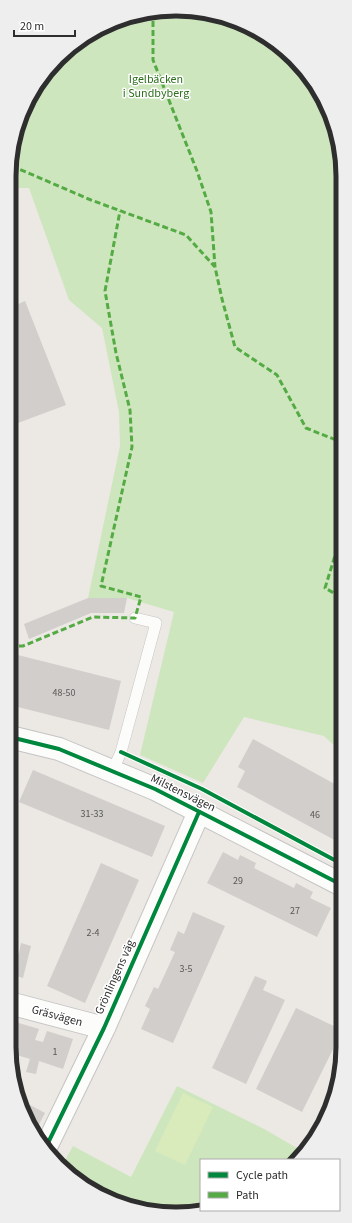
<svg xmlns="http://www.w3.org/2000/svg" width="352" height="1223" font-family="'Source Sans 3',sans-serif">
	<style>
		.green { fill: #cee6be }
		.pitch { fill: #d9eabb }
		.building { fill: #d1cecb }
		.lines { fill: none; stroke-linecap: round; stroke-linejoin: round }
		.lane-casing { stroke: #c5c4c5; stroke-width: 12 }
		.street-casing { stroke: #c5c4c5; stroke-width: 24 }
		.lane { stroke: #fcfcfb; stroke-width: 11 }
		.street { stroke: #fcfcfb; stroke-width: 22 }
		.quiet { stroke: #54ab44; stroke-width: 3; stroke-dasharray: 6 3; stroke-linecap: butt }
		.cycleway-casing { stroke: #fff; stroke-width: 6 }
		.cycleway { stroke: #00873e; stroke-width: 4 }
		.labels { text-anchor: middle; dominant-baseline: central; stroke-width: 3; stroke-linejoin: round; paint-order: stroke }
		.number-label { font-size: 10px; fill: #585857 }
		.park-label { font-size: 12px; fill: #2c6e1b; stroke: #fff }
		.street-label { font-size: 12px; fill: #2e2e2e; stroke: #fff }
		.rim { fill: none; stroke: #2e2e2e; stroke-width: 5 }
	</style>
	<rect width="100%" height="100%" fill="#ece8e4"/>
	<!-- green -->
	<path class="green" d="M143,12H208L250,26L294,58L326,102L342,154L340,751L324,736L244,717L203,783L140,755L174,612L127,598H88L120,446L119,412L102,328L69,300L29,188H12V144L37,83L83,37Z
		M177,1086L266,1130L302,1151L295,1160H201L202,1210L165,1214L102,1197L62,1166L73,1146L131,1177Z"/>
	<!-- pitch -->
	<path class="pitch" d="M183,1093L213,1107L185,1165L155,1151Z"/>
	<!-- building -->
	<path class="building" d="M25,301L66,405L18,423L11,406L12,307Z
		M88,598H127L124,613H91L29,639L24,624Z
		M10,653L121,681L109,730L10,705Z
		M253,739L340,787V843L237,787L245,771L238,767Z
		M33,770L165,826L152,857L19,802Z
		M223,852L238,860L240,855L256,863L254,868L294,888L296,883L313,892L310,898L331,908L317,937L207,883Z
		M101,863L139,880L85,1003L47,986Z
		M193,912L225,926L173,1043L141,1029L150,1009L145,1006L154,987L158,989L175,952L170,950L178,931L184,934Z
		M21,943L31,946L23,978L13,975L12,983H9V951L19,953Z
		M255,976L267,981L263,990L285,1000L246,1084L212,1068Z
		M296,1008L340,1029V1035L302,1112L256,1089Z
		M12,1021L39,1029L35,1040L43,1042L47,1031L73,1039L63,1069L39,1061L36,1074L26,1072L30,1059L10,1053L9,1031Z
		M19,1099L45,1113L35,1132L22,1111Z"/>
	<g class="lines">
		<!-- lane casing -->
		<g class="lane-casing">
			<path id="lane" d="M112,772L121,752L156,623L135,618"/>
		</g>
		<!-- street casing -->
		<g class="street-casing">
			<path id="street" d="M10,737L59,749L155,789L340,884
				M9,1003L104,1028
				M45,1149L104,1028L199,812"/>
		</g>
		<!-- lane -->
		<use href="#lane" class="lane"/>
		<!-- street -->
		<use href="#street" class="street"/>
		<!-- quiet -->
		<path class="quiet" d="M153,12V60L197,171L211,212L215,267
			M12,166L91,200L186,235L215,267L222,299L235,347L277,375L306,428L341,442
			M341,597L325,588L338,546L341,544
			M10,646H23L93,617L135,618L141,597L101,586L132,447L130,410L116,353L105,291L120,211"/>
		<!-- cycleway casing -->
		<g class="cycleway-casing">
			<path id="cycleway" d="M10,737L59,749L155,789L340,884
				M121,752L202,789L340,863
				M45,1149L104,1028L199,812"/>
		</g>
		<!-- cycleway -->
		<use href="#cycleway" class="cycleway"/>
	</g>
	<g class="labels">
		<!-- number labels -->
		<g class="number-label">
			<text x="64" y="693">48-50</text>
			<text x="92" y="814">31-33</text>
			<text x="315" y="815">46</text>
			<text x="238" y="881">29</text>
			<text x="295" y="911">27</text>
			<text x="93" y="933">2-4</text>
			<text x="186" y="969">3-5</text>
			<text x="55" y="1052">1</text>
		</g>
		<!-- park labels -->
		<g class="park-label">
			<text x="156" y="79">Igelbäcken<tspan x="156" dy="14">i Sundbyberg</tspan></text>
		</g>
		<!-- street labels -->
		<g class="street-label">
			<text transform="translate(183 793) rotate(26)">Milstensvägen</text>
			<text transform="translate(115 977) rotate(-66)">Grönlingens väg</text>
			<text transform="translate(57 1016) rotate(15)">Gräsvägen</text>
		</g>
	</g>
	<!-- crop -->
	<path d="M0 0H352V1223H0ZM176 16H176A160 160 0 0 1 336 176V1047A160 160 0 0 1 176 1207H176A160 160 0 0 1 16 1047V176A160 160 0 0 1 176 16Z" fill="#eee" fill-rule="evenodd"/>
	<path class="rim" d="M176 16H176A160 160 0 0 1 336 176V1047A160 160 0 0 1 176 1207H176A160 160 0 0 1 16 1047V176A160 160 0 0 1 176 16Z"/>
	<!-- legend -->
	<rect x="200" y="1159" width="140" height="52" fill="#ffffff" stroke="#ababab"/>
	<rect x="208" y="1172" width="20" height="6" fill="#00873e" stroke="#ababab"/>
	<text x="236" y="1179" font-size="12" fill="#2e2e2e">Cycle path</text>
	<rect x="208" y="1192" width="20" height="6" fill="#54ab44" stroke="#ababab"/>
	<text x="236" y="1199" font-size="12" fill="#2e2e2e">Path</text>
	<!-- scale -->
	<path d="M14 30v6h61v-6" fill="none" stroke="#2e2e2e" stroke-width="2"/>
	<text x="20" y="30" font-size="12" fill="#2e2e2e" stroke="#ffffff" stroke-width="3" paint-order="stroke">20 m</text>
</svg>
